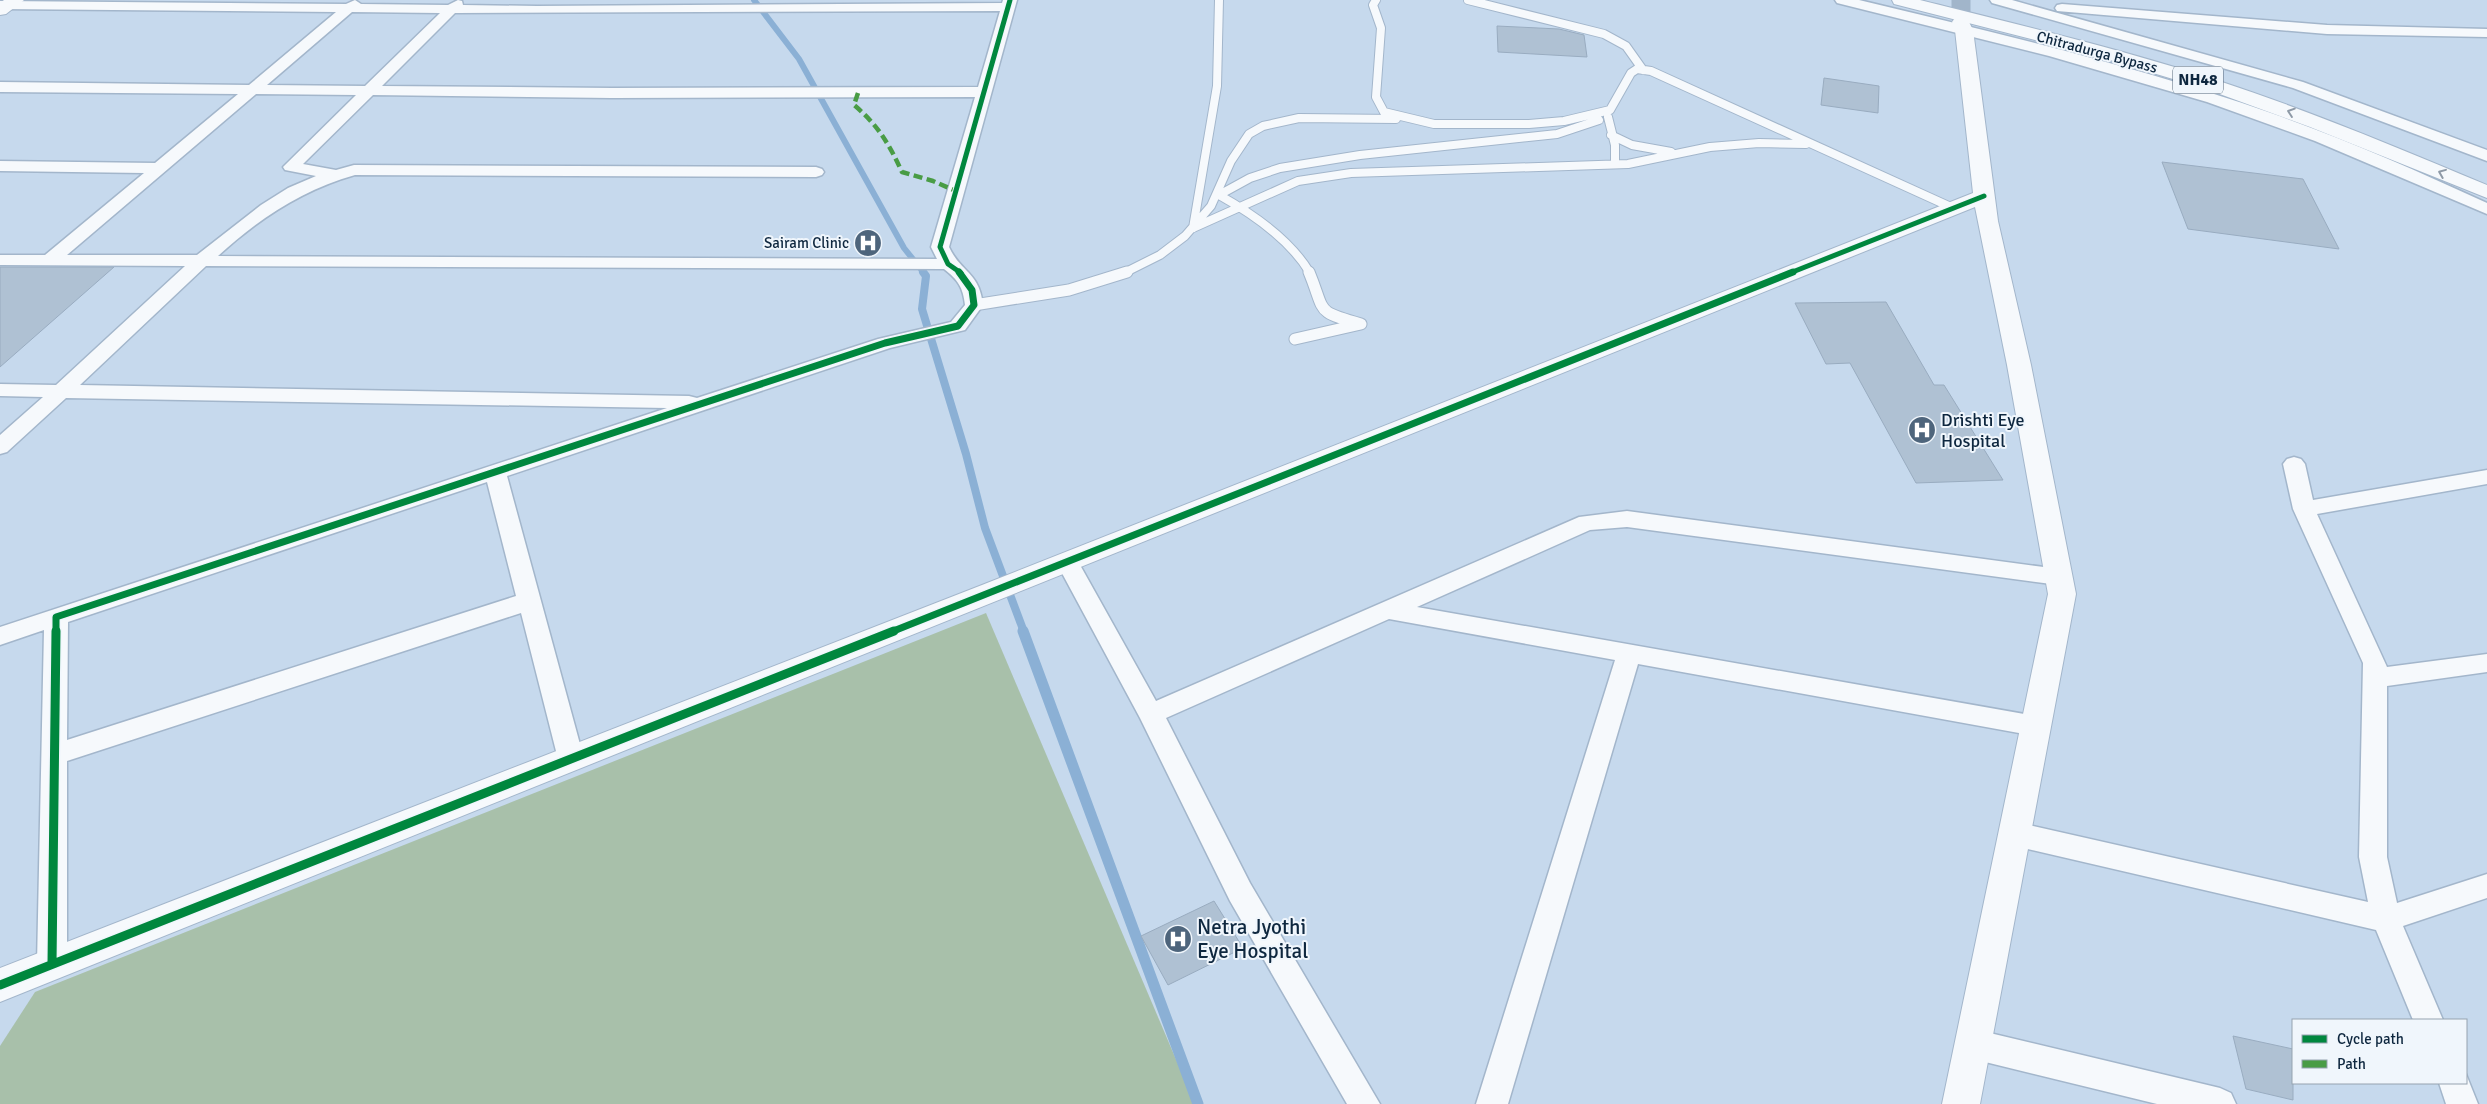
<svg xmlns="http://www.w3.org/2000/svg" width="2487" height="1104" font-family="Signika,sans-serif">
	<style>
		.forest { fill: #a8c0aa }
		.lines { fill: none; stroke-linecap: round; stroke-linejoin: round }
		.stream-far2 { stroke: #8bb0d5; stroke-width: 6 }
		.stream-far1 { stroke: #8bb0d5; stroke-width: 8 }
		.stream { stroke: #8bb0d5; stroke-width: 11 }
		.building { fill: #afc1d3; stroke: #99acc0 }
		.secondary-tunnel { stroke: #a1b5ca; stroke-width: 19; stroke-dasharray: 19 9; stroke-linecap: butt }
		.lane-far1-casing { stroke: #a3b6cb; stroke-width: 10 }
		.lane-casing { stroke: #a3b6cb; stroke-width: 13 }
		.street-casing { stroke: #a3b6cb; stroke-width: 3 }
		.secondary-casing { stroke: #a3b6cb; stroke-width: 2 }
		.primary-casing { stroke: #a3b6cb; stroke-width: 2 }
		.lane-far1 { stroke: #f6f9fc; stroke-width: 8 }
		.lane { stroke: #f6f9fc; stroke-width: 11 }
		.street { fill: #f6f9fc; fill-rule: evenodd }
		.secondary { fill: #f6f9fc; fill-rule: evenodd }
		.primary { fill: #f6f9fc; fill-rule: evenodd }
		.quiet { stroke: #499c45; stroke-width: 4.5; stroke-dasharray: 9 4.5; stroke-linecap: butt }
		.cycleway-far2-casing { stroke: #f0f6fc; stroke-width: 7 }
		.cycleway-far1-casing { stroke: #f0f6fc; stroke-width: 10 }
		.cycleway-casing { stroke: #f0f6fc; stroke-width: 12 }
		.cycleway-far2 { stroke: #00873e; stroke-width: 5 }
		.cycleway-far1 { stroke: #00873e; stroke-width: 7 }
		.cycleway { stroke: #00873e; stroke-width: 9 }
		.oneway { stroke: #8e9aa7 }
		.labels { text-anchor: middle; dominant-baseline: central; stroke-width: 4; stroke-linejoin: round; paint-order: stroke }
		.far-street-label { font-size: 15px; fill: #0e273f; stroke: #f0f6fc }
		.far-poi-label { font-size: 15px; fill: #0e273f; stroke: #f0f6fc; text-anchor: end }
		.shield { fill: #f0f6fc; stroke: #526578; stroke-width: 1 }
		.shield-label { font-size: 16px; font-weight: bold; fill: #0e273f }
		.poi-label { font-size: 18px; fill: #0e273f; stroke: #f0f6fc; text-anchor: start }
		.near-poi-label { font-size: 21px; fill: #0e273f; stroke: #f0f6fc; text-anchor: start }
	</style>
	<rect width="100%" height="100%" fill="#c6d9ed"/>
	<!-- forest -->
	<path class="forest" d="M986,613L1195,1104H0V1046L35,992Z"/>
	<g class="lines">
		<!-- stream-far2 -->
		<path class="stream-far2" d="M754,0L799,59L904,248L924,273"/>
		<!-- stream-far1 -->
		<path class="stream-far1" d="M923,272L926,276L922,309L966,454L985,528L1024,632"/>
		<!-- stream -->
		<path class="stream" d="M1023,631L1198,1104"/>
	</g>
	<!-- building -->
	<path class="building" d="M1497,26L1559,29L1584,35L1587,57L1498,52Z
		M1824,78L1879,86L1878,113L1821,105Z
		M2162,162L2303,179L2339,249L2188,229Z
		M0,267H114L0,367Z
		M1886,302L1934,385H1944L2003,480L1916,483L1850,363L1826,364L1795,303Z
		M1214,901L1243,948L1168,985L1141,936Z
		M2233,1036L2293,1049V1100L2246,1089Z"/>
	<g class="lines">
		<!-- secondary-tunnel -->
		<path class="secondary-tunnel" d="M1961,0V22"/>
		<!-- lane-far1 casing -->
		<g class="lane-far1-casing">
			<path id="lane-far1" d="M1376,0L1373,5L1381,28L1376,97L1384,112L1434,124H1529L1564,121L1610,110L1631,73L1637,69L1651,71L1953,208
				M1468,0L1604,34L1626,46L1643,70
				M1608,117L1615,145V164
				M1611,135L1632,145L1671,152
				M1219,195L1250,178L1280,168L1360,155L1557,134L1599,120
				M1219,195C1253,214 1290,239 1310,273
				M1193,228L1298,181L1351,173L1628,164L1710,147L1759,143L1806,144
				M1193,228L1217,86L1219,0
				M1124,273L1160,255L1185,236L1211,206L1231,161L1249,134L1263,126L1299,118L1396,119"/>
		</g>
		<!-- lane casing -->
		<g class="lane-casing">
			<path id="lane" d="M974,305L1069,290L1127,272
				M1295,339L1361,324C1314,311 1326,313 1309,272"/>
		</g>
		<!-- street casing -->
		<g class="street-casing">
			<path id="street" d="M355,0L361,4L448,5L458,0L462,1L463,5L537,6L1002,3L1003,0H1017L949,247C961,273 979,271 983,305L965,330L890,348L507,476L584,759L580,767L571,770L562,767L558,759L521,613L67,761V964L62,974L52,977L42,974L37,964L44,630L0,645V627L667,408L66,398L7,452L0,454V435L43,397L0,396V384L56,385L185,266L0,265V255H45L144,173L0,171V161L155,163L238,94L0,92V82L249,85L336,12L0,9V1L346,4ZM1000,11L978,87L612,88L382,86L455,13ZM352,12L440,13L365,86L267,85ZM256,94L356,95L283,167L285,170L316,176L288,188L261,205L197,255H67ZM373,95L612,98L975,97L931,247L937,259L218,256C258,219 302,190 355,175L816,177L822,175L824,172L822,169L816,167L354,165L336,170L303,164ZM206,266L944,269C958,280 963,287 965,305L951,322L878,339L697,398L689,396L80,385ZM487,482L516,596L67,740L68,622Z
				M1835,0H1859C1997,33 2136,66 2271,113C2344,139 2416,170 2487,203V214L2315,141L2207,102L2049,56L1837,3Z
				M1990,0H2012L2303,82L2487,150V161L2293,88L1992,3Z
				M2062,4L2327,25L2487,29V37L2327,34L2057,11L2055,8L2057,5Z
				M2294,457L2301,459L2305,464L2313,500L2487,470V484L2317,514L2387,667L2487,654V672L2387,686V857L2397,903L2487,874V898L2403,926L2443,1020H2413L2376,930L2015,846L2005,842L2002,834L2005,826L2015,822L2368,902L2359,857L2363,663L2293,509L2283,464L2287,459Z
				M1627,511L2059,569L2067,571L2070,577L2067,583L2059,585L1627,527L1590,530L1417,607L2036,716L2045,719L2049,726L2045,733L2036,736L1638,664L1508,1104H1476L1615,660L1389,619L1166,718L1250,883L1380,1104H1347L1230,901L1140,718L1056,562L1059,556L1067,554L1075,556L1156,701L1579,517Z
				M1973,1029L2220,1088L2231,1093L2236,1104H2157L1973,1059L1962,1054L1958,1044L1962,1034Z
				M2466,1074L2478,1104H2446L2439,1083H2466Z"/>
		</g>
		<!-- secondary casing -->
		<g class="secondary-casing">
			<path id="secondary" d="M4,0H24L6,14L0,15V3Z
				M1961,17L1967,18L1973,30L1998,221L2031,365L2076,594L1980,1104H1942L2048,594L2007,365L1975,207L0,1002V968L982,585L1973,193L1955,30L1952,22L1955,18Z"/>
		</g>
		<!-- primary casing -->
		<g class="primary-casing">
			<path id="primary" d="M1892,0H1920C2020,25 2121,49 2219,81C2310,111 2399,148 2487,185V198L2310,127L2206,89L2090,54L1894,4Z"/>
		</g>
		<!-- lane-far1 -->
		<use href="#lane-far1" class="lane-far1"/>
		<!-- lane -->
		<use href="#lane" class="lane"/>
		<!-- street -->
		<use href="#street" class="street"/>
		<!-- secondary -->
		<use href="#secondary" class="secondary"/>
		<!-- primary -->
		<use href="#primary" class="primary"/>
		<!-- quiet -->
		<path class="quiet" d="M858,93L854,105C878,125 889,144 902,172L933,181L956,191"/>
		<!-- cycleway-far2 casing -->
		<g class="cycleway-far2-casing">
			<path id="cycleway-far2" d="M961,273L948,264L940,247L1010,0
				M1790,273L1984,196"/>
		</g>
		<!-- cycleway-far1 casing -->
		<g class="cycleway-far1-casing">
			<path id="cycleway-far1" d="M56,632V617L885,343L958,326L974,305L972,290L959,272
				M891,632L1793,272"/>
		</g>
		<!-- cycleway casing -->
		<g class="cycleway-casing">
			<path id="cycleway" d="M52,964L56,631
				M0,985L894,631"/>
		</g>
		<!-- cycleway-far2 -->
		<use href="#cycleway-far2" class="cycleway-far2"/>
		<!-- cycleway-far1 -->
		<use href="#cycleway-far1" class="cycleway-far1"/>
		<!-- cycleway -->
		<use href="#cycleway" class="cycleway"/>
	</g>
	<!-- one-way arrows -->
	<defs><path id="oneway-chevron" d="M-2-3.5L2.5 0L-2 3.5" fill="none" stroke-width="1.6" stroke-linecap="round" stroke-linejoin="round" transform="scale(1.25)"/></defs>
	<g class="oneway">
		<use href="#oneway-chevron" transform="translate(2291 112) rotate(-161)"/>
		<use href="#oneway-chevron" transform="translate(2442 173) rotate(-158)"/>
	</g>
	<!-- icons -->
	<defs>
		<g id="hospital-disc" transform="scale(1.4375)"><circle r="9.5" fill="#4e657c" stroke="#f0f6fc"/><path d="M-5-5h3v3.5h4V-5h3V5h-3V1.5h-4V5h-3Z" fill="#fff"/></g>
	</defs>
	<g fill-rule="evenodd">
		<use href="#hospital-disc" x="868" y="243"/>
		<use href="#hospital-disc" x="1922" y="430"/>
		<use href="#hospital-disc" x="1178" y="939"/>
	</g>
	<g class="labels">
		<!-- far-street labels -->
		<g class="far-street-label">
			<text transform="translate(2097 52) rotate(15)">Chitradurga Bypass</text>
		</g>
		<!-- far-poi labels -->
		<g class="far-poi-label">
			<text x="849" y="243">Sairam Clinic</text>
		</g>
		<!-- shield labels -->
		<rect class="shield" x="2173" y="66.5" width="50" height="27" rx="4"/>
		<g class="shield-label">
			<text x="2198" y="80">NH48</text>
		</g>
		<!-- poi labels -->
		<g class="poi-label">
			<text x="1941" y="420">Drishti Eye<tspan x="1941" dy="21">Hospital</tspan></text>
		</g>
		<!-- near-poi labels -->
		<g class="near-poi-label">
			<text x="1197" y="927">Netra Jyothi<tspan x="1197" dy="24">Eye Hospital</tspan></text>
		</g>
	</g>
	<!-- legend -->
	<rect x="2292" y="1019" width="175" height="65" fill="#f0f6fc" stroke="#96a3b0"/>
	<rect x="2302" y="1035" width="25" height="8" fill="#00873e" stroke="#96a3b0"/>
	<text x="2337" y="1044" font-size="15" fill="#0e273f">Cycle path</text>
	<rect x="2302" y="1060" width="25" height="8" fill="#499c45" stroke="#96a3b0"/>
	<text x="2337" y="1069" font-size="15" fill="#0e273f">Path</text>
</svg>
